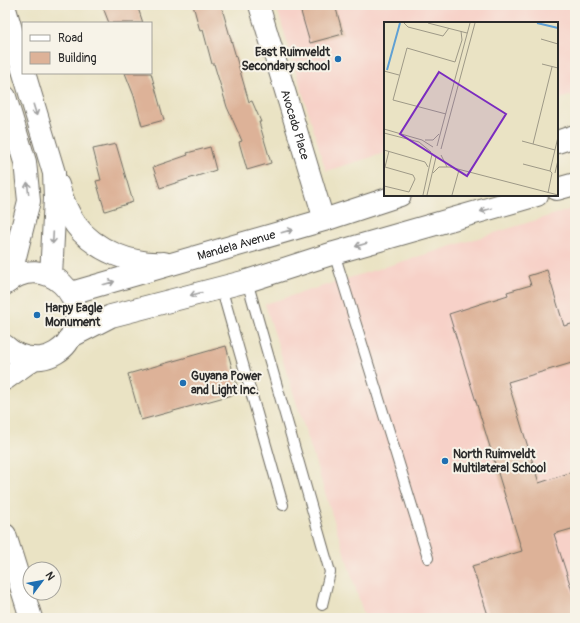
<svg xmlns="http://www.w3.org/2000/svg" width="580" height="623" font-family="Pangolin,sans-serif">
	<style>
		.built { fill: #f7d1c8 }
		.building { fill: #ddb298 }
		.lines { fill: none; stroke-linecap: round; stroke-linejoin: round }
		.lane-casing { stroke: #6e6b61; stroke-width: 12 }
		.street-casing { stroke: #6e6b61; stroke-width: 22 }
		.secondary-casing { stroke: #6e6b61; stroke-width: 24 }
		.lane { stroke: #fff; stroke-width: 10 }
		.street { stroke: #fff; stroke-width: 20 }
		.secondary { stroke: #fff; stroke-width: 22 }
		.oneway { stroke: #a0a0a0 }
		.poi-dot { fill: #1f6fb2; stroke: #f7f3e8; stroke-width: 1.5 }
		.labels { text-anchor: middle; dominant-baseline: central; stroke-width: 4; stroke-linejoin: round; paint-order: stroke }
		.poi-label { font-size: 12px; font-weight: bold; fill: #2b2b2b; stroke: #f7f3e8; text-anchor: start }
		.street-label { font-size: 12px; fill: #2b2b2b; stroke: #f7f3e8 }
		.inset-river { fill: none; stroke: #60a0d3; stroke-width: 2 }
		.inset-road { fill: none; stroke: #9e9987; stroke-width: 1 }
		.view { fill: #7b2cbf; fill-opacity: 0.15; stroke: #7b2cbf; stroke-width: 2 }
		.inset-edge { fill: none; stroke: #2b2b2b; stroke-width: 2 }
	</style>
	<rect width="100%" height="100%" fill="#f7f3e8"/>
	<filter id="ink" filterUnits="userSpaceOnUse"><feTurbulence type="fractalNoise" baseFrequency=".025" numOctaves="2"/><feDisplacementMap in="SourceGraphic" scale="8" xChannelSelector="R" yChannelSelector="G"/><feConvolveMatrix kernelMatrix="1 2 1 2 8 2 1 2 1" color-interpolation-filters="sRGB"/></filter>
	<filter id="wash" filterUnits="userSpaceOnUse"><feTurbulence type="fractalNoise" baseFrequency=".012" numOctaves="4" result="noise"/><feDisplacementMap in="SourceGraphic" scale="16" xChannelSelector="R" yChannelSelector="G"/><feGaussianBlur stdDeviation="0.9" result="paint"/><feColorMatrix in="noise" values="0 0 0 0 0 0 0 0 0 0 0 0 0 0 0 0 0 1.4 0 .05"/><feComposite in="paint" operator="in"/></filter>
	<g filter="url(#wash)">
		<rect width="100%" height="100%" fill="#eae3c4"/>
		<!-- built -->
		<path class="built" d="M276,5H575V94L557,100V23H385V153L326,171Z
			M575,208V618H365L265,304Z"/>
		<g id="blocks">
			<!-- building -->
			<path class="building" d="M102,5H137L143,23H109Z
				M193,5H221L249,102L252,101L261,122H259L271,163L247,170L239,142L242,141L227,107L214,64H212L203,30L200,31Z
				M299,5H335L343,34L310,43Z
				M125,73H151L164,120L142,126L134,96Z
				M116,144L133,202L105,211L96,181L101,180L93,149Z
				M210,147L216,170L160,188L153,167L188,155L187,153Z
				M547,270L564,326L575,323V362L508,382L539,483L575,471V528L554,534L575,600V618H489L472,566L522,551L449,314L508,295L507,292L531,285L528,276Z
				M226,346L239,393L141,420L128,374Z"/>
		</g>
	</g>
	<g filter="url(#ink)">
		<use href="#blocks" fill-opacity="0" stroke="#6e6b61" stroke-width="1"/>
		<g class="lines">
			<!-- lane casing -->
			<g class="lane-casing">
				<path id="lane" d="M334,253L428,558
					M247,281L330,572L322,605
					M221,287L283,505"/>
			</g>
			<!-- street casing -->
			<g class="street-casing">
				<g id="street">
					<path id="s1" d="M259,5L324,220"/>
				</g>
			</g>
			<!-- secondary casing -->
			<g class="secondary-casing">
				<g id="secondary">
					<path d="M5,9L23,70"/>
					<path d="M24,73L54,173L55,198L51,276"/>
					<path d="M5,97L25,162L29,201L9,281"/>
					<path d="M557,142L575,136"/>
					<path d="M58,185C62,199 68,214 76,225C95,251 133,265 164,263"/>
					<path d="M557,189L575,184"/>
					<path d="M5,284C44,249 98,299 67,343C62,350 51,357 41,358C28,359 15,356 5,346"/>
					<path id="s2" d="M71,293L324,220L400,195"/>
					<path d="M72,336L111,316L247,281L334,253L537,195"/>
					<path d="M5,379L33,359"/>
					<path d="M5,535L31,618"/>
				</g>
			</g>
			<!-- lane -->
			<use href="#lane" class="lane"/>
			<!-- street -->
			<use href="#street" class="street"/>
			<!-- secondary -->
			<use href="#secondary" class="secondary"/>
		</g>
		<!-- one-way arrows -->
		<defs><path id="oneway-shaft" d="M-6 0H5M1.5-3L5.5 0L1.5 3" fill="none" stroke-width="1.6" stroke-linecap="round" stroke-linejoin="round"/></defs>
		<g class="oneway">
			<use href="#oneway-shaft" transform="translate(35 110) rotate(73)"/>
			<use href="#oneway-shaft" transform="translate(28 188) rotate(-96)"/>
			<use href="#oneway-shaft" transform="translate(486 210) rotate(164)"/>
			<use href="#oneway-shaft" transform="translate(287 231) rotate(-16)"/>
			<use href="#oneway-shaft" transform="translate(53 238) rotate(93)"/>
			<use href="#oneway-shaft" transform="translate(361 245) rotate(164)"/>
			<use href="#oneway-shaft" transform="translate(109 283) rotate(-16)"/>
			<use href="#oneway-shaft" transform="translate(196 294) rotate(166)"/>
		</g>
	</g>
	<!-- markers -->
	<g class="poi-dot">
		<circle cx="338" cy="59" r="4"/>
		<circle cx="37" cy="315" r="4"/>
		<circle cx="183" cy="383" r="4"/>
		<circle cx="445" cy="461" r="4"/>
	</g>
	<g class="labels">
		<!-- poi labels -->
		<g class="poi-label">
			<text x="330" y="52" text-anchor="end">East Ruimveldt<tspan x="330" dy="14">Secondary school</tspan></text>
			<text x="45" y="308">Harpy Eagle<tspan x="45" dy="14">Monument</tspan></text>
			<text x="191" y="376">Guyana Power<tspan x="191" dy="14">and Light Inc.</tspan></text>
			<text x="453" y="454">North Ruimveldt<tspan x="453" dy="14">Multilateral School</tspan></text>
		</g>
		<!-- street labels -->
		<g class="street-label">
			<text stroke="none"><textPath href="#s1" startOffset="125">Avocado Place</textPath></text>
			<text stroke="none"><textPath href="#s2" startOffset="172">Mandela Avenue</textPath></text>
		</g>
	</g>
	<!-- overview -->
	<g transform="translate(384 22)">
		<rect width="174" height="174" fill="#eae3c4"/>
		<path class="inset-river" d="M153,1L174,6M3,48L16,1"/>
		<path class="inset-road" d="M20,1L24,5L59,14L65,6M44,1L83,11M157,17L174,22M158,42L174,46M0,49L15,53M62,92L9,78L23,26L71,40L78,18L77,9M0,107L38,118L49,125M0,111L35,120L47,130M41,118H49L55,112M138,119L171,128M149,122L168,45M53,124L86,1M57,127L91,1M0,128L41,140L44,145M57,133L63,145M139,142L166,149M49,151L55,145H66L174,173M171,151L174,138M0,164L25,170L31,157L29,153L1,145L5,129M164,171L168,151L166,149L174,115M39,173L48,132M43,173L52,135M68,173L75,148"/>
		<path class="view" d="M55,50L122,92L83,154L16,112Z"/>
		<rect width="174" height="174" class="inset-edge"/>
	</g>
	<!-- margin -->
	<rect width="580" height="623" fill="none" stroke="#f7f3e8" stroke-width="20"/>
	<!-- legend -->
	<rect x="22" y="22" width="130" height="52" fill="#f7f3e8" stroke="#a5a39c"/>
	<rect x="30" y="35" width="20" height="6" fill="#ffffff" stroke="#a5a39c"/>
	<text x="58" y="42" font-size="12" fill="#2b2b2b">Road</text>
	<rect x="30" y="52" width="20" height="12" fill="#ddb298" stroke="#a5a39c"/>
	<text x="58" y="62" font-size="12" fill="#2b2b2b">Building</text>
	<!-- north arrow -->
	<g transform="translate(42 581) rotate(58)"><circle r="19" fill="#f7f3e8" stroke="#a5a39c"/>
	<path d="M0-3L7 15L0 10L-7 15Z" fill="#1f6fb2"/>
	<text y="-6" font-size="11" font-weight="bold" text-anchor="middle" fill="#2b2b2b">N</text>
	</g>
</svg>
